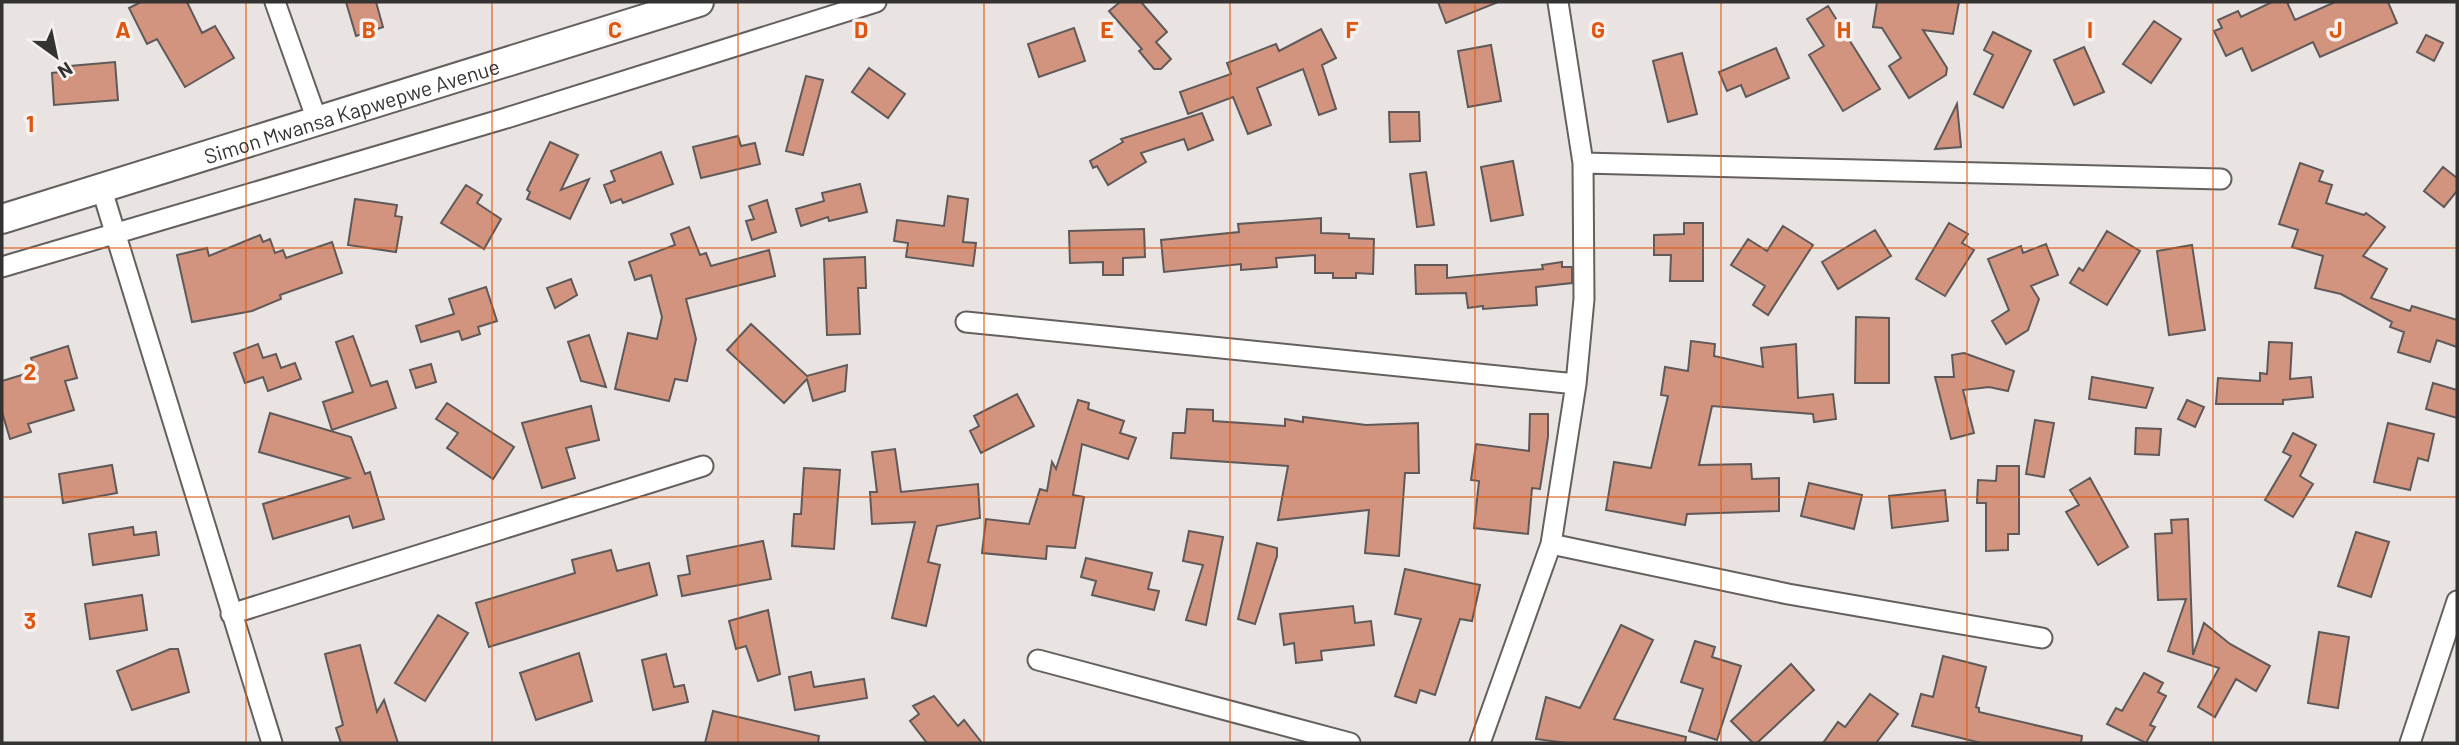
<svg xmlns="http://www.w3.org/2000/svg" width="2459" height="745" font-family="Barlow,sans-serif">
	<style>
		.building { fill: #d2947f; stroke: #5f5a59; stroke-width: 2 }
		.lines { fill: none; stroke-linecap: round; stroke-linejoin: round }
		.minor-casing { stroke: #64605e; stroke-width: 23 }
		.secondary-casing { stroke: #64605e; stroke-width: 32 }
		.minor { stroke: #fff; stroke-width: 19 }
		.secondary { stroke: #fff; stroke-width: 28 }
		.grid { fill: none; stroke: #df570e; stroke-width: 2; stroke-opacity: 0.55 }
		.labels { text-anchor: middle; dominant-baseline: central; stroke-width: 7; stroke-linejoin: round; paint-order: stroke }
		.street-label { font-size: 21px; fill: #353332; stroke: #f6f1ef }
		.grid-label { font-size: 23px; text-anchor: middle; font-weight: bold; fill: #df570e; stroke: #f6f1ef; stroke-width: 7; stroke-linejoin: round; paint-order: stroke }
	</style>
	<rect width="100%" height="100%" fill="#e9e3e2"/>
	<!-- building -->
	<path class="building" d="M141,2H187L202,33L215,26L234,58L185,87L157,39L147,44L129,8Z
		M346,2H376L383,27L356,36Z
		M1120,2H1141L1167,32L1156,42L1171,59L1161,69H1154L1139,51L1142,49L1109,11Z
		M1438,2H1495L1496,3L1446,23Z
		M1877,2H1959L1953,34L1923,30L1947,68L1946,75L1909,98L1889,66L1901,58L1882,28L1873,27Z
		M2272,2H2287L2295,20L2335,2H2388L2397,23L2320,57L2313,42L2252,71L2242,48L2226,56L2214,31L2222,28L2218,20L2238,11L2241,17Z
		M1828,6L1880,89L1843,111L1809,55L1824,46L1807,19Z
		M2154,21L2181,39L2151,83L2123,64Z
		M1074,28L1085,61L1039,77L1028,44Z
		M1321,29L1336,58L1322,65L1336,109L1319,115L1303,69L1257,88L1271,125L1248,134L1233,97L1188,114L1180,92L1231,74L1227,63L1276,44L1279,51Z
		M1993,32L2031,51L2003,108L1974,94L1993,55L1984,50Z
		M2426,35L2443,43L2434,61L2417,52Z
		M1491,45L1501,101L1468,107L1458,51Z
		M2084,47L2104,92L2074,105L2054,60Z
		M1776,48L1789,78L1746,97L1741,85L1727,91L1719,72Z
		M1682,53L1697,114L1668,122L1653,61Z
		M115,62L118,100L54,105L52,73L70,71V66Z
		M869,68L905,94L888,118L852,92Z
		M806,76L823,80L803,155L786,151Z
		M1957,104L1961,147L1935,149Z
		M1389,112H1419L1420,141L1390,142Z
		M1202,113L1213,140L1188,150L1184,139L1141,153L1146,162L1108,185L1097,166L1093,168L1090,161L1123,142L1121,139Z
		M738,136L741,146L755,143L760,164L701,178L693,147Z
		M550,142L578,155L561,190L589,179L570,219L527,199L530,192L527,190Z
		M661,152L673,184L623,203L621,199L611,203L604,185L615,181L611,171Z
		M1513,161L1523,215L1491,221L1481,167Z
		M2300,163L2323,171L2319,181L2332,185L2326,203L2364,215L2366,213L2385,227L2363,256L2387,269L2371,298L2410,311L2412,306L2457,320V347L2437,340L2430,362L2398,352L2404,332L2390,327L2392,322L2341,294L2315,288L2323,256L2292,247L2298,230L2279,224Z
		M2443,167L2457,178V191L2444,207L2424,191Z
		M1426,172L1434,225L1417,227L1410,174Z
		M860,184L867,212L829,221L828,217L801,226L796,209L824,201L822,193Z
		M466,185L482,195L477,203L501,219L484,249L441,223Z
		M948,196L968,199L963,242L976,243L973,266L906,257L908,243L894,241L897,220L944,226Z
		M355,199L397,205L395,216L402,217L396,252L348,245Z
		M767,200L776,232L752,240L746,221L754,219L749,206Z
		M1321,218V233L1349,234V238L1374,239L1373,274L1356,273V278H1333V273H1315V255L1276,258L1277,267L1241,270V264L1164,272L1161,240L1239,232L1238,224Z
		M1684,223H1703V281H1670L1671,255H1654V235L1684,234Z
		M1949,223L1968,234L1962,243L1974,250L1945,296L1916,279Z
		M1783,226L1813,245L1768,315L1753,305L1765,286L1731,265L1748,239L1767,251Z
		M689,227L700,255L706,253L711,266L769,250L775,276L686,299L696,339L687,381L675,379L669,401L615,389L628,333L657,339L662,317L651,275L635,280L629,262L675,245L671,234Z
		M1144,229L1145,257L1123,258V275H1103V262L1070,263L1069,231Z
		M1875,230L1891,256L1838,289L1822,262Z
		M2107,231L2140,251L2107,305L2070,283L2079,268L2083,271Z
		M260,235L263,242L270,239L275,253L283,250L286,258L332,242L342,273L280,295L281,299L252,311L192,322L177,255L207,248L209,256Z
		M2046,244L2058,275L2031,286L2039,299L2028,330L2006,344L1992,321L2009,310L1988,259L2021,246L2023,253Z
		M2192,245L2205,330L2169,335L2157,251Z
		M865,257L866,288H858L860,334L827,335L824,259Z
		M1562,262V267H1572V283L1536,287L1537,305L1483,309V306L1468,308L1466,293L1416,294L1415,265H1447V278L1543,269L1542,265Z
		M571,279L577,295L555,308L547,288Z
		M486,287L497,321L478,327L480,334L462,340L459,331L421,342L416,326L454,314L449,299Z
		M1856,317L1889,318V383H1855Z
		M751,324L807,376L847,365L845,391L813,401L807,379L784,403L727,350Z
		M589,335L606,387L581,381L568,342Z
		M353,336L371,386L387,381L396,408L332,430L323,402L353,392L336,342Z
		M1691,341L1715,344L1714,356L1763,367L1761,348L1796,344L1798,398L1833,394L1836,419L1814,422L1813,414L1712,406L1699,465L1751,464L1752,479L1779,478V511L1687,514L1685,525L1606,510L1614,462L1651,468L1668,396L1661,395L1665,367L1688,371Z
		M2269,342L2292,343L2290,379L2311,377L2313,397L2283,400V404H2216L2218,378L2260,381V373L2267,374Z
		M258,344L263,358L276,354L281,368L295,363L301,379L268,391L263,377L245,383L234,353Z
		M68,346L77,378L65,381L74,410L28,424L31,432L10,439L2,412V381L35,371L31,358Z
		M1964,353L2014,371L2008,391L1989,387L1963,390L1974,433L1951,439L1935,377H1954L1952,355Z
		M431,364L436,382L416,388L410,370Z
		M2092,377L2153,388L2146,408L2089,399Z
		M2433,383L2457,390V418L2426,409Z
		M1017,394L1034,426L981,453L970,431L979,426L974,416Z
		M1078,400L1089,403L1088,409L1124,421L1120,433L1136,438L1128,459L1082,444L1073,495L1084,497L1075,548L1047,546L1046,559L982,553L986,519L1029,524L1040,489L1047,491L1052,462L1056,469Z
		M2187,400L2204,407L2195,427L2178,419Z
		M447,403L514,447L493,479L447,448L458,433L436,419Z
		M591,406L599,440L566,448L575,478L542,488L522,423Z
		M1187,409L1213,410V421L1285,426V419L1303,422V417L1366,425L1418,423L1419,473H1405L1399,556L1365,553L1369,510L1278,520L1288,466L1171,458L1173,433H1185Z
		M270,413L351,437L365,474L370,472L384,519L353,528L349,516L273,539L263,504L349,478L259,452Z
		M1530,414H1548V437L1540,489L1532,488L1528,534L1474,528L1479,481L1471,480L1476,444L1529,451Z
		M2035,420L2054,423L2044,477L2026,474Z
		M2388,423L2434,434L2428,461L2418,458L2410,490L2374,482Z
		M2136,428L2161,429L2159,455L2135,454Z
		M2293,433L2316,445L2300,476L2313,484L2293,517L2265,500L2291,456L2283,452Z
		M895,449L901,492L978,484L980,518L937,526L928,562L940,565L926,626L892,618L915,522L872,524L870,492H877L872,452Z
		M112,465L117,493L63,503L59,474Z
		M1997,466H2019V534H2008V550L1986,551V503H1977L1978,480L1996,481Z
		M804,468L840,470L834,549L792,546L794,514H801Z
		M2090,478L2128,547L2098,565L2066,512L2079,505L2070,490Z
		M1809,483L1862,495L1854,529L1801,516Z
		M1945,490L1948,521L1892,528L1889,496Z
		M2188,519L2193,655L2204,623L2230,644L2270,666L2256,691L2236,679L2215,717L2198,707L2219,668L2168,651L2186,599L2158,600L2155,534L2172,533L2171,520Z
		M133,527L134,535L156,532L159,555L93,565L89,534Z
		M1189,531L1223,537L1206,625L1186,620L1203,565L1183,561Z
		M2356,532L2389,542L2371,597L2338,586Z
		M763,541L771,579L682,596L678,576L690,574L687,556Z
		M1257,543L1277,548V556L1255,624L1238,619Z
		M611,550L617,571L649,563L657,595L489,647L476,603L575,573L572,560Z
		M1086,558L1152,573L1148,589L1159,591L1154,610L1092,595L1096,581L1081,577Z
		M1405,569L1480,585L1472,621L1460,619L1435,695L1420,690L1416,703L1395,696L1421,619L1395,614Z
		M142,595L147,630L90,639L85,604Z
		M1353,606L1355,623L1371,621L1374,645L1321,651L1322,660L1296,663L1294,643L1284,645L1280,614Z
		M768,610L780,674L758,681L746,646L736,649L729,621Z
		M438,615L468,633L425,701L395,683Z
		M1621,625L1653,640L1614,719L1686,737L1685,743H1566L1536,739L1546,697L1580,708Z
		M2319,632L2349,637L2338,708L2308,703Z
		M1695,641L1715,647L1712,657L1741,666L1717,740L1689,731L1703,689L1681,682Z
		M360,645L377,712L384,700L398,743H341L336,728L343,725L325,654Z
		M170,649H178L189,692L132,710L117,671Z
		M579,653L592,701L536,720L520,673Z
		M666,654L674,687L684,685L688,702L653,710L642,660Z
		M1943,656L1986,667L1976,707L1979,708V712L2082,736L2081,743H1981L1912,726L1921,694L1933,697Z
		M1791,664L1814,690L1757,743H1753L1731,721Z
		M811,672L814,687L864,679L867,698L795,710L789,677Z
		M2144,673L2163,683L2158,692L2166,696L2150,725L2155,727L2146,743L2107,724L2116,708L2122,711Z
		M1870,694L1898,714L1876,743H1823L1838,722L1845,727Z
		M934,696L958,726L964,720L982,743H927L910,721L919,714L913,706Z
		M713,711L819,736L818,743H705Z"/>
	<g class="lines">
		<!-- minor casing -->
		<g class="minor-casing">
			<path id="minor" d="M275,2L318,123
				M1583,163L2221,179
				M102,190L272,743
				M2,267L503,119L876,2
				M966,322L1576,384
				M1551,544L1788,594L2042,638
				M231,614L703,466
				M1038,660L1350,743
				M1480,743L1551,544L1576,384L1584,299L1583,163L1558,2
				M2410,743L2457,601"/>
		</g>
		<!-- secondary casing -->
		<g class="secondary-casing">
			<g id="secondary">
				<path id="s1" d="M2,219L699,2"/>
			</g>
		</g>
		<!-- minor -->
		<use href="#minor" class="minor"/>
		<!-- secondary -->
		<use href="#secondary" class="secondary"/>
	</g>
	<!-- grid -->
	<path class="grid" d="M246,2V743M492,2V743M738,2V743M984,2V743M1230,2V743M1475,2V743M1721,2V743M1967,2V743M2213,2V743M2,248H2457M2,497H2457"/>
	<g class="labels">
		<!-- street labels -->
		<g class="street-label">
			<text stroke="none"><textPath href="#s1" startOffset="366">Simon Mwansa Kapwepwe Avenue</textPath></text>
		</g>
	</g>
	<g class="grid-label">
		<text x="123" y="38">A</text>
		<text x="369" y="38">B</text>
		<text x="615" y="38">C</text>
		<text x="861" y="38">D</text>
		<text x="1107" y="38">E</text>
		<text x="1352" y="38">F</text>
		<text x="1598" y="38">G</text>
		<text x="1844" y="38">H</text>
		<text x="2090" y="38">I</text>
		<text x="2336" y="38">J</text>
		<text x="30" y="132">1</text>
		<text x="30" y="380">2</text>
		<text x="30" y="629">3</text>
	</g>
	<!-- border -->
	<rect width="2459" height="745" fill="none" stroke="#353332" stroke-width="7"/>
	<!-- north arrow -->
	<g transform="translate(56 56) rotate(147)" stroke="#f6f1ef" stroke-width="5" paint-order="stroke">
	<path d="M0-5L12 26L0 18L-12 26Z" fill="#353332"/>
	<text y="-10" font-size="19" font-weight="bold" text-anchor="middle" fill="#353332">N</text>
	</g>
</svg>
